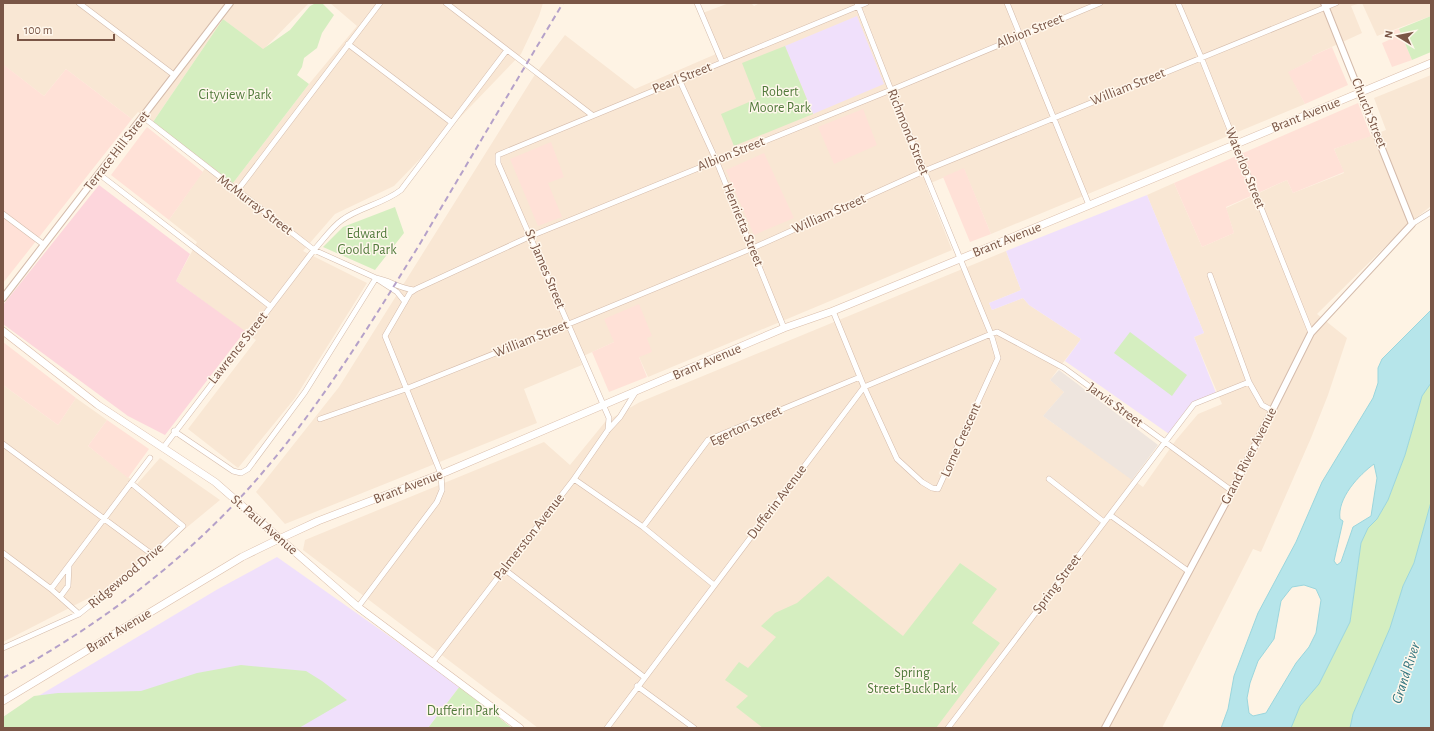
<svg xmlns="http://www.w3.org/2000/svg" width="1434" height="731" font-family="'Alegreya Sans',sans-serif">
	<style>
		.residential { fill: #f9e7d4 }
		.commercial { fill: #ffe1d7 }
		.industrial { fill: #eee5de }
		.education { fill: #f0e0fb }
		.medical { fill: #fdd6dc }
		.green { fill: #d5eec0 }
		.water { fill: #b6e5ea; stroke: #9bd6dd; fill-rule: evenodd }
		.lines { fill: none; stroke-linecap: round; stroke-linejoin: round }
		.minor-casing { stroke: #d4bbab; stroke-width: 6 }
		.tertiary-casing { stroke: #d4bbab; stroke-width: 8 }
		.secondary-casing { stroke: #dabdaa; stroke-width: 8 }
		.minor { stroke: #fff; stroke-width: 5 }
		.tertiary { stroke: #fff; stroke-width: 6 }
		.secondary { stroke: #fff; stroke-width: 7 }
		.rail { stroke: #b5a1c9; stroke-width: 2; stroke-dasharray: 6 4; stroke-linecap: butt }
		.labels { text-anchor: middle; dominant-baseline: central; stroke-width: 3; stroke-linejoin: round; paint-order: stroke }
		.street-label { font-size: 14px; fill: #7a5646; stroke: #fff7ec }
		.park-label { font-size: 14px; fill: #517a3b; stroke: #fff7ec }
		.water-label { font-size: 15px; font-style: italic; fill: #387881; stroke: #fff7ec }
	</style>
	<rect width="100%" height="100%" fill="#fef3e4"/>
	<!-- residential -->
	<path class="residential" d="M3,3H309L263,50L223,19L153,122L138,112L132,119L66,69L44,96L5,66L3,67Z
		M330,3H543L539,16L521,54L394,186L335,214L303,251L367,283L295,398L238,468L188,429L256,340L176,281L197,242L169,220L208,164L233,183L309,84L357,26Z
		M729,3H751L754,6L760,3H1361L1351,6L1362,33L1312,56V60L1289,72L1305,104L991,234L964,169L926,185L952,250L648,377L639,357L614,342L579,358L582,365L524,389L537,423L285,524L256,492L339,387L534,76L565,35L635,89L716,54L700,14Z
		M1362,3H1431V16L1377,36Z
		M1431,75V206L1406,226L1317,314L1347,338L1328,395L1311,438L1261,552L1253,549L1162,728H538L303,550L305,540L544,442L570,465L605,422L640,402L1006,251L1021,290L989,303L992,310L1023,298L1029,305L1081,339L1050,380L1064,392L1043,416L1143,487L1176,440L1198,414L1222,404L1194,337L1204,333L1147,195L1174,183L1202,247L1234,233L1226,208L1287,180L1293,193L1344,173L1334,149L1386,130L1374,98Z
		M3,385L58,425L76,398L107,420L88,446L137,484L160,458L220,500L122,581L3,642Z"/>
	<!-- commercial -->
	<path class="commercial" d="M1399,29L1412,60L1392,67L1382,43L1391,39L1388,32Z
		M1332,47L1348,85L1305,104L1288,72L1312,60V56Z
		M4,65L44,96L66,69L132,119L3,283Z
		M1358,103L1371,136L1334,149L1344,172L1293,193L1287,180L1226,207L1234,233L1202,247L1174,183Z
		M863,109L877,145L834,164L818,127Z
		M147,127L203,172L169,220L111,175Z
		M551,142L564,177L548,183L562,217L538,226L510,159Z
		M764,153L794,218L754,235L726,170Z
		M964,168L991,234L970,242L943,177Z
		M639,304L652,336L647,338L652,352L639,357L647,377L609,392L592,352L614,342L604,319Z
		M3,342L76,398L58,425L3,385Z
		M107,420L149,449L128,478L88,446Z"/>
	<!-- industrial -->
	<path class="industrial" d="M1059,370L1158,445L1132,480L1043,416L1064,392L1050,380Z"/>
	<!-- education -->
	<path class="education" d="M857,16L884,84L813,114L785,46Z
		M1147,195L1204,333L1194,337L1216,393L1191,405L1169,434L1065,361L1081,339L1029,305L1023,298L992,310L989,303L1021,290L1006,251Z
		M277,557L460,686L428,728H3V717L218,589Z"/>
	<!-- medical -->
	<path class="medical" d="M99,185L190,254L176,281L245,331L165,435L128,416L3,324V305Z"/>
	<!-- green -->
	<path class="green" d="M316,3H322L334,15L322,33L317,48L304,58L302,67L297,75L309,84L233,183L153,122L223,19L263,49L290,30L310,6Z
		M1431,16V52L1412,60L1399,29Z
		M785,46L813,114L734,146L721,114L756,99L742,63Z
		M395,207L404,233L375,270L323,247L343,227Z
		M1130,332L1187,375L1172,396L1114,353Z
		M1431,383V502L1414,563L1403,586L1390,628L1353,714L1350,728H1291L1300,706L1319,684L1350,622L1361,543L1368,528L1377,519L1388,500L1405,455L1422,396Z
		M960,563L997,589L972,623L1000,643L936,728H763L736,707L748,696L725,680L739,662L748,668L776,637L761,626L775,613L797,603L828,576L903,636Z
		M241,665L306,671L322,681L347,700L299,728H3V717L34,696L58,693L141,691L197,673Z
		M460,686L512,728H428Z"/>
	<!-- water -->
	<path class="water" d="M1431,310V383L1422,396L1405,455L1388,500L1377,519L1368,528L1361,543L1350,622L1319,684L1300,706L1291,728H1221L1228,709L1234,676L1258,613L1296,542L1322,482L1373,398L1378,383V368L1382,359ZM1374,464L1377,478L1371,516L1353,527L1341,562L1337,565L1334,561L1343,521L1340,519C1337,498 1359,475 1374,464ZM1304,585L1316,589L1321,600L1316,633L1309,647L1296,663L1266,713L1253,716L1249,713L1247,698L1250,683L1258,661L1274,639L1281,601L1292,587Z
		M1431,502V728H1350L1353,714L1390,628L1403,586L1414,563Z"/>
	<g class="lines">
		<!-- minor casing -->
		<g class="minor-casing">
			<path id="minor" d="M79,3L174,75
				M446,3L592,115
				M697,3L722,62
				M1007,3L1089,205
				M1178,3L1201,57L1311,333
				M348,44L451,122
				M679,79L716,160L784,328
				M143,117L314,250L376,278C391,281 398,288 414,290
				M99,174L270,306
				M237,191L380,3
				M3,214L43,244
				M1412,224L1431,212
				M1210,275L1249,382L1262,405L1273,411
				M377,279L397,292L405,302
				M833,311L864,387L897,459L922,482L932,488L938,489L998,358L991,334L891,90L857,3
				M320,419L403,390L576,321L753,248L924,171L1336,3
				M608,430L609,418L498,163V155L866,3
				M174,431L233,471L241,473L248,469L305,392L376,278
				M3,444L153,555
				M163,448L314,250C323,240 332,227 342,220C360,207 383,204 401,190L507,50
				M574,479L643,527L714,585
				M1049,479L1104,522
				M1110,515L1188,571
				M643,527L708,440L860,377
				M3,553L51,589L79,614
				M504,569L644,677
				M51,589L150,458
				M60,597L68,586L69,566
				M358,607L437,502L442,490L441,474L385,336L410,293L416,289L531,236L891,90L1100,3
				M3,648L79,614L153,555L183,526L131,483
				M432,663L574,479L608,430L620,417L635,393
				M637,686L694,728
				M607,728L864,387L991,334L997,332L1064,368L1232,491
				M948,728L1194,404L1249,382"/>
		</g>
		<!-- tertiary casing -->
		<g class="tertiary-casing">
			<path id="tertiary" d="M3,298L230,3
				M1105,728L1232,491L1311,333L1412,224L1324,3"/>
		</g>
		<!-- secondary casing -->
		<g class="secondary-casing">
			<path id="secondary" d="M3,331L98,405L215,482L358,607L520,728
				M3,701L242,557L279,539L318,521L446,472L784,328L833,311L955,261L1431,63"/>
		</g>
		<!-- minor -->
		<use href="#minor" class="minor"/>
		<!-- tertiary -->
		<use href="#tertiary" class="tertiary"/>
		<!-- secondary -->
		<use href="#secondary" class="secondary"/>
		<!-- rail -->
		<path class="rail" d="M3,678C95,628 179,566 250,487C316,413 369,327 421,242C468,162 515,83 563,3"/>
	</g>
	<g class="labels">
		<!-- street labels -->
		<g class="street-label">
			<text transform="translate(1030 31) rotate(-22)">Albion Street</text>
			<text transform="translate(682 78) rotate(-22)">Pearl Street</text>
			<text transform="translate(1128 87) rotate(-22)">William Street</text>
			<text transform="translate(1369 113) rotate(68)">Church Street</text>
			<text transform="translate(1306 115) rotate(-22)">Brant Avenue</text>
			<text transform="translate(908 132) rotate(68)">Richmond Street</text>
			<text transform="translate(117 151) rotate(-52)">Terrace Hill Street</text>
			<text transform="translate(731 154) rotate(-22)">Albion Street</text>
			<text transform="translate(1245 168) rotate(68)">Waterloo Street</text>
			<text transform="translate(255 205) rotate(37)">McMurray Street</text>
			<text transform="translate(829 214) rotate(-24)">William Street</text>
			<text transform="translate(743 225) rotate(68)">Henrietta Street</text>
			<text transform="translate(1007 240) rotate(-22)">Brant Avenue</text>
			<text transform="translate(545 269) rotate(67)">St. James Street</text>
			<text transform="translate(531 339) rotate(-22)">William Street</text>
			<text transform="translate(238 348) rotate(-52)">Lawrence Street</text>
			<text transform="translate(707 362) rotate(-23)">Brant Avenue</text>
			<text transform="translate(1115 405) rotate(36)">Jarvis Street</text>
			<text transform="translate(746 426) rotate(-25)">Egerton Street</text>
			<text transform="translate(961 440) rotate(-66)">Lorne Crescent</text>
			<text transform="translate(1249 456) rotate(-63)">Grand River Avenue</text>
			<text transform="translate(408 487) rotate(-21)">Brant Avenue</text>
			<text transform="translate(777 502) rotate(-53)">Dufferin Avenue</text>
			<text transform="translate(264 525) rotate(41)">St. Paul Avenue</text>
			<text transform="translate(529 537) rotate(-52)">Palmerston Avenue</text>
			<text transform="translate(126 576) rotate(-40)">Ridgewood Drive</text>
			<text transform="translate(1057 584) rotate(-53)">Spring Street</text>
			<text transform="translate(119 631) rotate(-31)">Brant Avenue</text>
		</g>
		<!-- park labels -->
		<g class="park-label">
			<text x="780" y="92">Robert<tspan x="780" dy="16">Moore Park</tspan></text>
			<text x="235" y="95">Cityview Park</text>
			<text x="367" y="234">Edward<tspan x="367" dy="16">Goold Park</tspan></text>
			<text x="912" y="673">Spring<tspan x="912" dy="16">Street-Buck Park</tspan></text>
			<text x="463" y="711">Dufferin Park</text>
		</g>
		<!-- water labels -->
		<g class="water-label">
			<text transform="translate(1406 673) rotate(-72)">Grand River</text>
		</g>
	</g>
	<!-- border -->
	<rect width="1434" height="731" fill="none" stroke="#7a5646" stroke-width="8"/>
	<!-- north arrow -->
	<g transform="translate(1398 36) rotate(280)" stroke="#fff7ec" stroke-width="3" paint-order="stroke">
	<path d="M0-3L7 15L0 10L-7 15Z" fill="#7a5646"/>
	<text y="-6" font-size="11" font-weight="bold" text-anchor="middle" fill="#7a5646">N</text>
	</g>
	<!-- scale -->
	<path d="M18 34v6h96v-6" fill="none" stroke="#7a5646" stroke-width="2"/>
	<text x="24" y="34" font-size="12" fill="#7a5646" stroke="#fff7ec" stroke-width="3" paint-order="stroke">100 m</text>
</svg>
